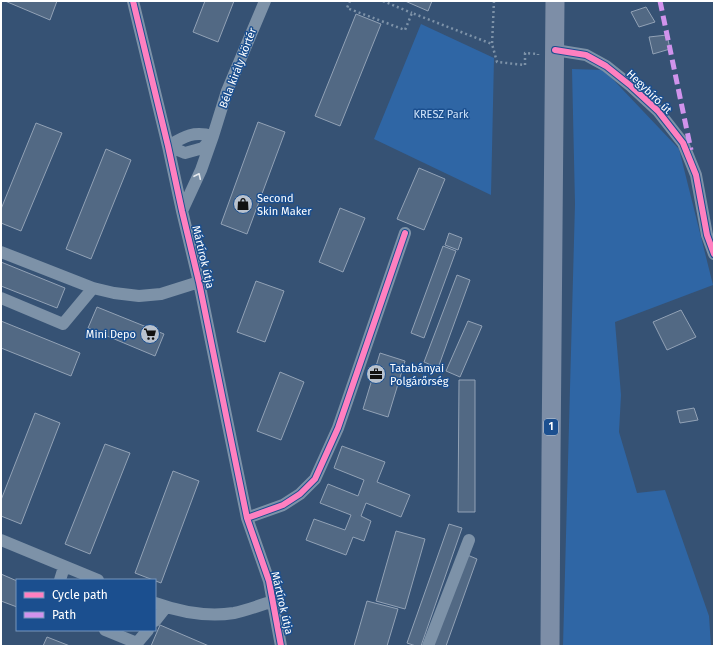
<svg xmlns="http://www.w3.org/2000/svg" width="715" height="647" font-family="'Fira Sans',sans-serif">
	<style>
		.green { fill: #2f66a5 }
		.building { fill: #526984; stroke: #92a2b6 }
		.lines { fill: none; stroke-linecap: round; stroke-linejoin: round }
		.path { stroke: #7d92a8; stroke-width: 2.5; stroke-dasharray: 2 3; stroke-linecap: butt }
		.street { stroke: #7d92a8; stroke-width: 12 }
		.primary { stroke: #7d8ea7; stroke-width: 19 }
		.quiet { stroke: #d193ec; stroke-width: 5; stroke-dasharray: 10 5; stroke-linecap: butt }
		.cycleway-casing { stroke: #1b4f8f; stroke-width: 8 }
		.cycleway { stroke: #ff80c0; stroke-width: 6 }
		.oneway { stroke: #e5e9ee }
		.labels { text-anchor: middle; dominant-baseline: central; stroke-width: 3; stroke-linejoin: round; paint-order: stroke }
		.shield { fill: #1b4f8f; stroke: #bbcadd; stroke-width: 1 }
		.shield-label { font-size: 10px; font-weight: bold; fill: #fff }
		.street-label { font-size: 11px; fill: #fff; stroke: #1b4f8f }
		.park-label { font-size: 11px; fill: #cfe3fa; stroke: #1b4f8f }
		.poi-label { font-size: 11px; fill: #fff; stroke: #1b4f8f; text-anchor: start }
	</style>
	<rect width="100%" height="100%" fill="#365274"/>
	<!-- green -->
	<path class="green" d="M421,24L494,58L491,195L374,139Z
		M572,69L604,70L679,149L713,285L615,322L621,395L619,432L637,493L665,490L709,616L711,646H563L575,204Z"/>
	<!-- building -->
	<path class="building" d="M5,1H57L50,20Z
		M205,1H234L218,42L193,32Z
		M405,1H432L428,11Z
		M646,7L655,22L639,27L631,12Z
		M356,14L381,24L340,126L315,116Z
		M667,35L670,49L653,54L649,37Z
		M258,122L285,132L247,234L221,224Z
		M36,123L62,133L21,231L1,223V209Z
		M106,149L131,160L91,259L66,249Z
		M419,168L445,179L424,230L397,219Z
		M340,208L365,218L343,272L319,262Z
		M449,233L462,238L458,250L445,245Z
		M443,246L456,251L424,338L411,333Z
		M1,262L65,288L57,308L1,286Z
		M457,275L470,280L438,368L424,362Z
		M256,281L284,291L265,342L237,332Z
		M97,307L164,334L155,356L88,328Z
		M681,310L696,337L667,350L653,322Z
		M1,321L80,353L71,376L1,348Z
		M468,321L482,326L460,377L446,371Z
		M380,353L405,361L388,417L363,409Z
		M280,372L304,382L281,440L257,431Z
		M459,380H475V512H458Z
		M694,408L698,420L680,423L677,411Z
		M35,413L60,423L21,524L1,516V500Z
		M105,444L130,453L90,554L65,544Z
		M342,446L385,462L377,482L410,495L401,517L366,503L361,516L371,521L364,541L353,537L346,555L306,540L314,519L345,530L351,515L320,503L328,484L358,496L364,480L334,468Z
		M173,471L199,481L161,583L135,573Z
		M449,524L462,528L421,646H416L407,643Z
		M396,531L425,539L405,609L376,601Z
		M465,554L477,559L446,646H432Z
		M1,574L17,581V607L1,601Z
		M367,601L398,609L387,646H354Z
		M160,625L209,646H151Z
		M47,637L70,646H43Z"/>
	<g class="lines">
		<!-- path -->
		<path class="path" d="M350,1L347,8L405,30L412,13L492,44
			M383,1L412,13
			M494,1L492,44L497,62L525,65V53L538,54V55"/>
		<!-- street -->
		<path class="street" d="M133,1L168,146L182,211L199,282L229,430L247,518L269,581L281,646
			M555,50L586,55L606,66L631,86L658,111L683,143L696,175L707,235L714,254
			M168,146L185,153L203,148L212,138
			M168,146C185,136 193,131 213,136
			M182,211L201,170L213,136L227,91L265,1
			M1,252L93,288L114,293L139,296L161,294L199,282
			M1,298L63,324L93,288
			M247,518L283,505L300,494L315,479L338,428L405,233
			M1,540L98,580
			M60,580L64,567
			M155,603C180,612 208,617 234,613C245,611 261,605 273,601
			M155,621L166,607
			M105,630L137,643L148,630
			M428,646L469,540"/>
		<!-- primary -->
		<path class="primary" d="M550,646L551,458L555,1"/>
		<!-- quiet -->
		<path class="quiet" d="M660,1L691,150"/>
		<!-- cycleway casing -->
		<g class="cycleway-casing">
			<path id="cycleway" d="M133,1L168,146L182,211L199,282L229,430L247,518L269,581L281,646
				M555,50L586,55L606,66L631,86L658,111L683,143L696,175L707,235L714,254
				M247,518L283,505L300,494L315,479L338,428L405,233"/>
		</g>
		<!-- cycleway -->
		<use href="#cycleway" class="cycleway"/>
	</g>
	<!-- one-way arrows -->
	<defs><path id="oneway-chevron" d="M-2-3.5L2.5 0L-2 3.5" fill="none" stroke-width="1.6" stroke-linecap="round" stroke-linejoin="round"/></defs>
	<use class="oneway" href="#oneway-chevron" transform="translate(198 176) rotate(-65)"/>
	<!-- icons -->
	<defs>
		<g id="shop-disc" transform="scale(1)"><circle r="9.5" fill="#b9c2ce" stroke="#1b4f8f"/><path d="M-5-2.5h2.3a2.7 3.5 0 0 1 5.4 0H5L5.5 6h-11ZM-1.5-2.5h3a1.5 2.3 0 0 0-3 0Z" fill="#111"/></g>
		<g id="supermarket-disc" transform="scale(1)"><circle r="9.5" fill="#b9c2ce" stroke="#1b4f8f"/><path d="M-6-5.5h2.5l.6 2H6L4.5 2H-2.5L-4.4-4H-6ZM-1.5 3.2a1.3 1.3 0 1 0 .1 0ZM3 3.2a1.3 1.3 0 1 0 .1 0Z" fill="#111"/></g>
		<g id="office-disc" transform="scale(1)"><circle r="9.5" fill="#b9c2ce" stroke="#1b4f8f"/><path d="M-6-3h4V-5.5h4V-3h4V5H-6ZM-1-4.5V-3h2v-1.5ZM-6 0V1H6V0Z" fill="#111"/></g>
	</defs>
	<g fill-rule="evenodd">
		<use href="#shop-disc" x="243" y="204"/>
		<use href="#supermarket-disc" x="150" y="334"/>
		<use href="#office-disc" x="376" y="374"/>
	</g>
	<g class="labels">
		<!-- shield labels -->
		<rect class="shield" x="544" y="419" width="14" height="16" rx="3"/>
		<g class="shield-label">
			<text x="551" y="427">1</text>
		</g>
		<!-- street labels -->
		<g class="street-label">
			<text transform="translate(238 68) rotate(-69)">Béla király körtér</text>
			<text transform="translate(649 92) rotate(44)">Hegybíró út</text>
			<text transform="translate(203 257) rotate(77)">Mártírok útja</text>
			<text transform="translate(282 603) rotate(77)">Mártírok útja</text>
		</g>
		<!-- park labels -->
		<g class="park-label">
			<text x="441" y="114">KRESZ Park</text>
		</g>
		<!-- poi labels -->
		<g class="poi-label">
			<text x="257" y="198">Second<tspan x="257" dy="13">Skin Maker</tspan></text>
			<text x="136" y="334" text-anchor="end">Mini Depo</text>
			<text x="390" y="368">Tatabányai<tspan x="390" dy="13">Polgárőrség</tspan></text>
		</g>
	</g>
	<!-- border -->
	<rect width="715" height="647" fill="none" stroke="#ffffff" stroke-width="4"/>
	<!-- legend -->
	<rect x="16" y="579" width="140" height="52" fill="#1b4f8f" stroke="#7695bc"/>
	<rect x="24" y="592" width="20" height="6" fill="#ff80c0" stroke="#7695bc"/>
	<text x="52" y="599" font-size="12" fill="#ffffff">Cycle path</text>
	<rect x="24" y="612" width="20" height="6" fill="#d193ec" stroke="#7695bc"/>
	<text x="52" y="619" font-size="12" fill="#ffffff">Path</text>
</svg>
